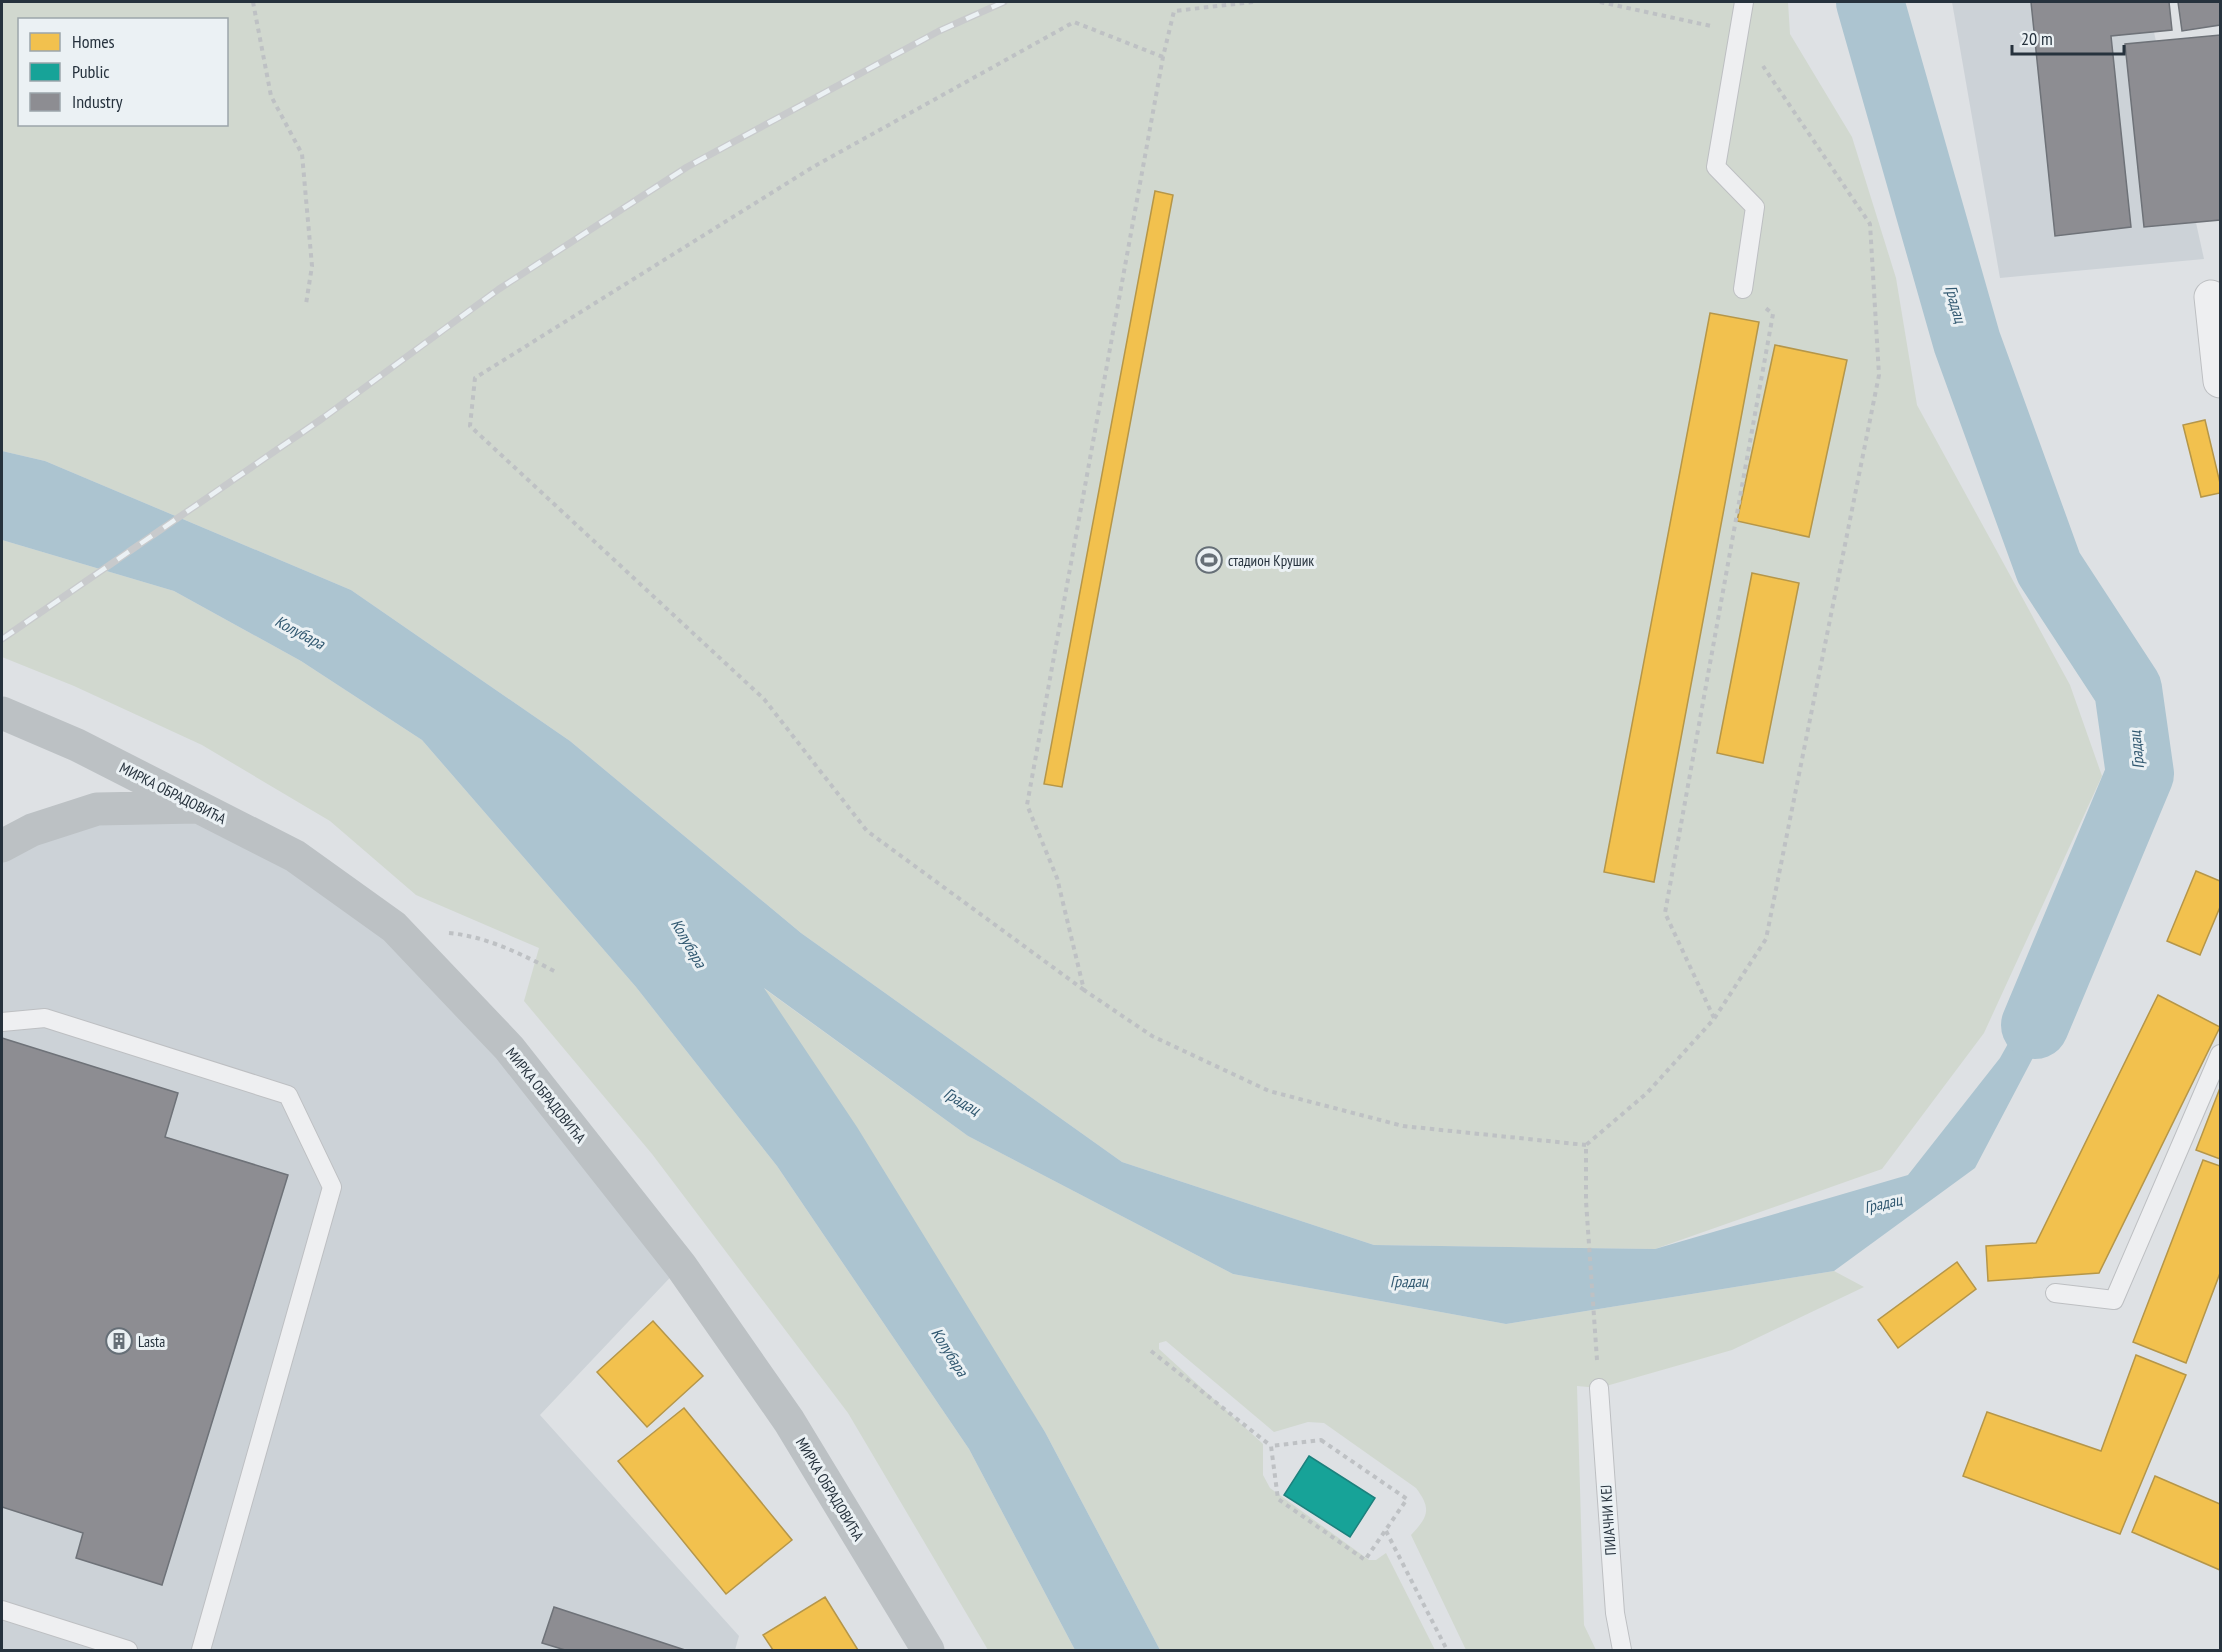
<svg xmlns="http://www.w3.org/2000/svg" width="2222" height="1652" font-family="'PT Sans Narrow',sans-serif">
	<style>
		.built { fill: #ccd2d7 }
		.green { fill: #d1d8cf; fill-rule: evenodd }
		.water { fill: #acc4d0 }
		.homes { fill: #f2c14e; stroke: #b59649; stroke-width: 1.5 }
		.public { fill: #17a398; stroke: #1c817d; stroke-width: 1.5 }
		.industry { fill: #8d8d92; stroke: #6e7278; stroke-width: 1.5 }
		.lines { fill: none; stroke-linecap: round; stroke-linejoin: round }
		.river { stroke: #acc4d0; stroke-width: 68 }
		.lane-casing { stroke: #bdbfc2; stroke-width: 20 }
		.street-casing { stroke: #bdbfc2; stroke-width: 35 }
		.path { stroke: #bec1c4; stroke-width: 4; stroke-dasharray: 4.5 4.5; stroke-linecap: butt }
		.lane { stroke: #eeeff1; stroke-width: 18 }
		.street { stroke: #eeeff1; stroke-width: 33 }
		.secondary { stroke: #bcc1c4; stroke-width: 33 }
		.rail-casing { stroke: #c8cacc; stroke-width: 7 }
		.rail { stroke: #ebf1f4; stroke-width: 4.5; stroke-dasharray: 14; stroke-linecap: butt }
		.labels { text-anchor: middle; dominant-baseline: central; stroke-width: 6; stroke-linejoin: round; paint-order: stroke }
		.poi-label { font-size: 15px; fill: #26323d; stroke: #ebf1f4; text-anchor: start }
		.street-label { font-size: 15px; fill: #26323d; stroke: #ebf1f4 }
		.water-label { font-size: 16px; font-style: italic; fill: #315870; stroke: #ebf1f4 }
	</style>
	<rect width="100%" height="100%" fill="#dee1e4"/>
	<!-- built -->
	<path class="built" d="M1952,2H2189L2148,5L2204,259L2000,278Z
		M97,809L188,820L295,856L394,927L681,1266L540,1415L739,1636L735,1650H2V846Z"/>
	<!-- green -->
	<path class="green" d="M2,2H1788L1790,34L1852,137L1896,278L1917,405L2070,685L2102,776L1984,1033L1882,1169L1655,1249L1374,1245L1122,1162L801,933L570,741L351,590L45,461L2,451ZM20,20H226V124H20Z
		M2,540L174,591L301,661L422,740L636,987L777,1166L969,1449L1075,1650H988L848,1413L652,1154L524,1001L539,948L416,895L330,821L202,745L74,686L2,657Z
		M762,987L968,1136L1233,1274L1506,1324L1834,1271L1864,1287L1732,1350L1599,1388L1577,1386L1584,1625L1596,1650H1466L1411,1535C1428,1517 1432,1509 1416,1488L1324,1423L1308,1422L1274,1432L1166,1341L1159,1343V1349L1263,1444V1475L1270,1488L1369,1560H1376L1386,1553L1435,1650H1160L1045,1432Z"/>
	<!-- water -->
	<path class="water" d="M2,451L45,461L351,590L570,741L801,933L1122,1162L1374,1245L1655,1249L1908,1175L2000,1058L2073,927L2056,1014L1975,1168L1834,1271L1506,1324L1233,1274L968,1136L764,988L857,1127L1045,1432L1160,1650H1075L969,1449L777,1166L636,987L422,740L301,661L174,591L2,540Z"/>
	<!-- homes -->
	<path class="homes" d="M1155,191L1173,195L1062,787L1044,784Z
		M1710,313L1759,322L1654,882L1604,872Z
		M1775,345L1847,360L1809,537L1737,521Z
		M2205,420L2220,483V493L2201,497L2183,425Z
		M1752,573L1799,583L1763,763L1717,753Z
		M2196,871L2220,881V907L2200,955L2167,941Z
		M2158,995L2220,1027L2099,1273L1988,1281L1986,1246L2036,1243Z
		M2220,1088V1159L2196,1150Z
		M2203,1160L2220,1166V1273L2186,1363L2133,1342Z
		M1957,1262L1976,1289L1898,1348L1878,1320Z
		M653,1321L703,1376L647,1427L597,1372Z
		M2136,1355L2186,1375L2120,1534L1963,1476L1987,1412L2101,1451Z
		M684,1408L792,1540L726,1594L618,1461Z
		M2155,1476L2220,1504V1570L2132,1532Z
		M825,1597L858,1650H773L763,1635Z"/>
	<!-- public -->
	<path class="public" d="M1309,1456L1375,1498L1350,1537L1284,1495Z"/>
	<!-- industry -->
	<path class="industry" d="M2031,2H2169L2172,30L2111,36L2131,227L2055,236Z
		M2178,2H2220V25L2182,31Z
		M2220,35V220L2144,227L2125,44Z
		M2,1038L178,1093L165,1137L288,1175L162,1585L76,1558L83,1533L2,1507Z
		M554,1607L685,1650H565L542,1643Z"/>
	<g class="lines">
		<!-- river -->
		<path class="river" d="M1870,2L1967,342L2049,568L2128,689L2140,774L2035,1025"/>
		<!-- lane casing -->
		<g class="lane-casing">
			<path id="lane" d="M1743,289L1755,207L1716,167L1744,2
				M2,1022L45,1018L288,1095L332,1187L201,1650
				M2055,1293L2114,1300L2220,1054
				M1599,1388L1615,1613L1622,1650
				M2,1610L128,1650"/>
		</g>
		<!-- street casing -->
		<g class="street-casing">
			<path id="street" d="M2211,297L2220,381"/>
		</g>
		<!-- path -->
		<path class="path" d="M253,2L271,96L302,154L312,266L306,304
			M1253,2L1174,11L1163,57L1027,805L1057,878L1084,990L1152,1036L1269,1091L1403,1126L1586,1145
			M1600,2L1711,26
			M449,933C489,937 523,955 558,973
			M1084,990L867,831L764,699L470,426L475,378L813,167L1074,22L1163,57
			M1714,1018L1665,913L1773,314L1763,306
			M1151,1351L1271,1446
			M1597,1360L1586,1201V1145L1647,1093L1714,1019L1766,939L1879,375L1870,224L1763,66
			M1321,1440L1407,1499L1365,1560L1278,1499L1271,1446Z
			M1386,1531L1447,1650"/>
		<!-- lane -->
		<use href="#lane" class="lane"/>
		<!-- street -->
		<use href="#street" class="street"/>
		<!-- secondary -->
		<path class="secondary" d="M2,713L77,745L295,856L394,927L509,1048L681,1266L789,1421L928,1650
			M2,846L32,830L97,809L197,807"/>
		<!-- rail casing -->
		<g class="rail-casing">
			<path id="rail" d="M2,639L323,418L499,289L687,167L939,31L1004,2"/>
		</g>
		<!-- rail -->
		<use href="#rail" class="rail"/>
	</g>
	<!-- icons -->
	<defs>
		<g id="stadium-ring" transform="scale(1.35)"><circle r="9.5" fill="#ebf1f4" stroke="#666f77" stroke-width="1.5"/><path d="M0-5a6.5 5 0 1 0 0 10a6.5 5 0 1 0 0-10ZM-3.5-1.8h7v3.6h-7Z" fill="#666f77"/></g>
		<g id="building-ring" transform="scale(1.35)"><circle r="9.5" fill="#ebf1f4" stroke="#666f77" stroke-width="1.5"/><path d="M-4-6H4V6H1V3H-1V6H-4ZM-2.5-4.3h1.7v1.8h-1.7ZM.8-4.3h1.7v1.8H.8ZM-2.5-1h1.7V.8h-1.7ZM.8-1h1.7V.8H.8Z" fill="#666f77"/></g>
	</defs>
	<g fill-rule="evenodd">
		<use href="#stadium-ring" x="1209" y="560"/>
		<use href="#building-ring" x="119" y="1341"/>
	</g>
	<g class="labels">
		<!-- poi labels -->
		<g class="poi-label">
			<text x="1228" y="560">стадион Крушик</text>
			<text x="138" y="1341">Lasta</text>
		</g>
		<!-- street labels -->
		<g class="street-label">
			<text transform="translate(173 793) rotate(27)">МИРКА ОБРАДОВИЋА</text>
			<text transform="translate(546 1095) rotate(51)">МИРКА ОБРАДОВИЋА</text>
			<text transform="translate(830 1489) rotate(59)">МИРКА ОБРАДОВИЋА</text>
			<text transform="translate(1608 1520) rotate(-94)">ПИЈАЧНИ КЕЈ</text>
		</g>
		<!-- water labels -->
		<g class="water-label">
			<text transform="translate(1956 304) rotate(74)">Градац</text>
			<text transform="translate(300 632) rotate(28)">Колубара</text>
			<text transform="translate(2136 750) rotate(-96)">Градац</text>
			<text transform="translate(689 943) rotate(60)">Колубара</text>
			<text transform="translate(962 1101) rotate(30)">Градац</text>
			<text transform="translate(1883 1203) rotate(-13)">Градац</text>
			<text transform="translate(1409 1281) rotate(-1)">Градац</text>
			<text transform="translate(950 1352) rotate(58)">Колубара</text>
		</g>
	</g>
	<!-- border -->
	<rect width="2222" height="1652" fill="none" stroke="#26323d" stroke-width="6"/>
	<!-- legend -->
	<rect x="18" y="18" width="210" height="108" fill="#ebf1f4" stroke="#9ca5ab" stroke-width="1.5"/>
	<rect x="30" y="33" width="30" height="18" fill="#f2c14e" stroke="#9ca5ab" stroke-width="1.5"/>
	<text x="72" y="48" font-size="18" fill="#26323d">Homes</text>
	<rect x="30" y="63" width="30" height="18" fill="#17a398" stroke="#9ca5ab" stroke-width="1.5"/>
	<text x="72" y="78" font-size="18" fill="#26323d">Public</text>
	<rect x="30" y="93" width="30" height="18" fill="#8d8d92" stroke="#9ca5ab" stroke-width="1.5"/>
	<text x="72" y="108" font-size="18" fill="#26323d">Industry</text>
	<!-- scale -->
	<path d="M2012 45v9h112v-9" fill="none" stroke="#26323d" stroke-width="3"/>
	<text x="2021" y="45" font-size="18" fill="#26323d" stroke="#ebf1f4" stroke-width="4.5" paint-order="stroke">20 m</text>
</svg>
